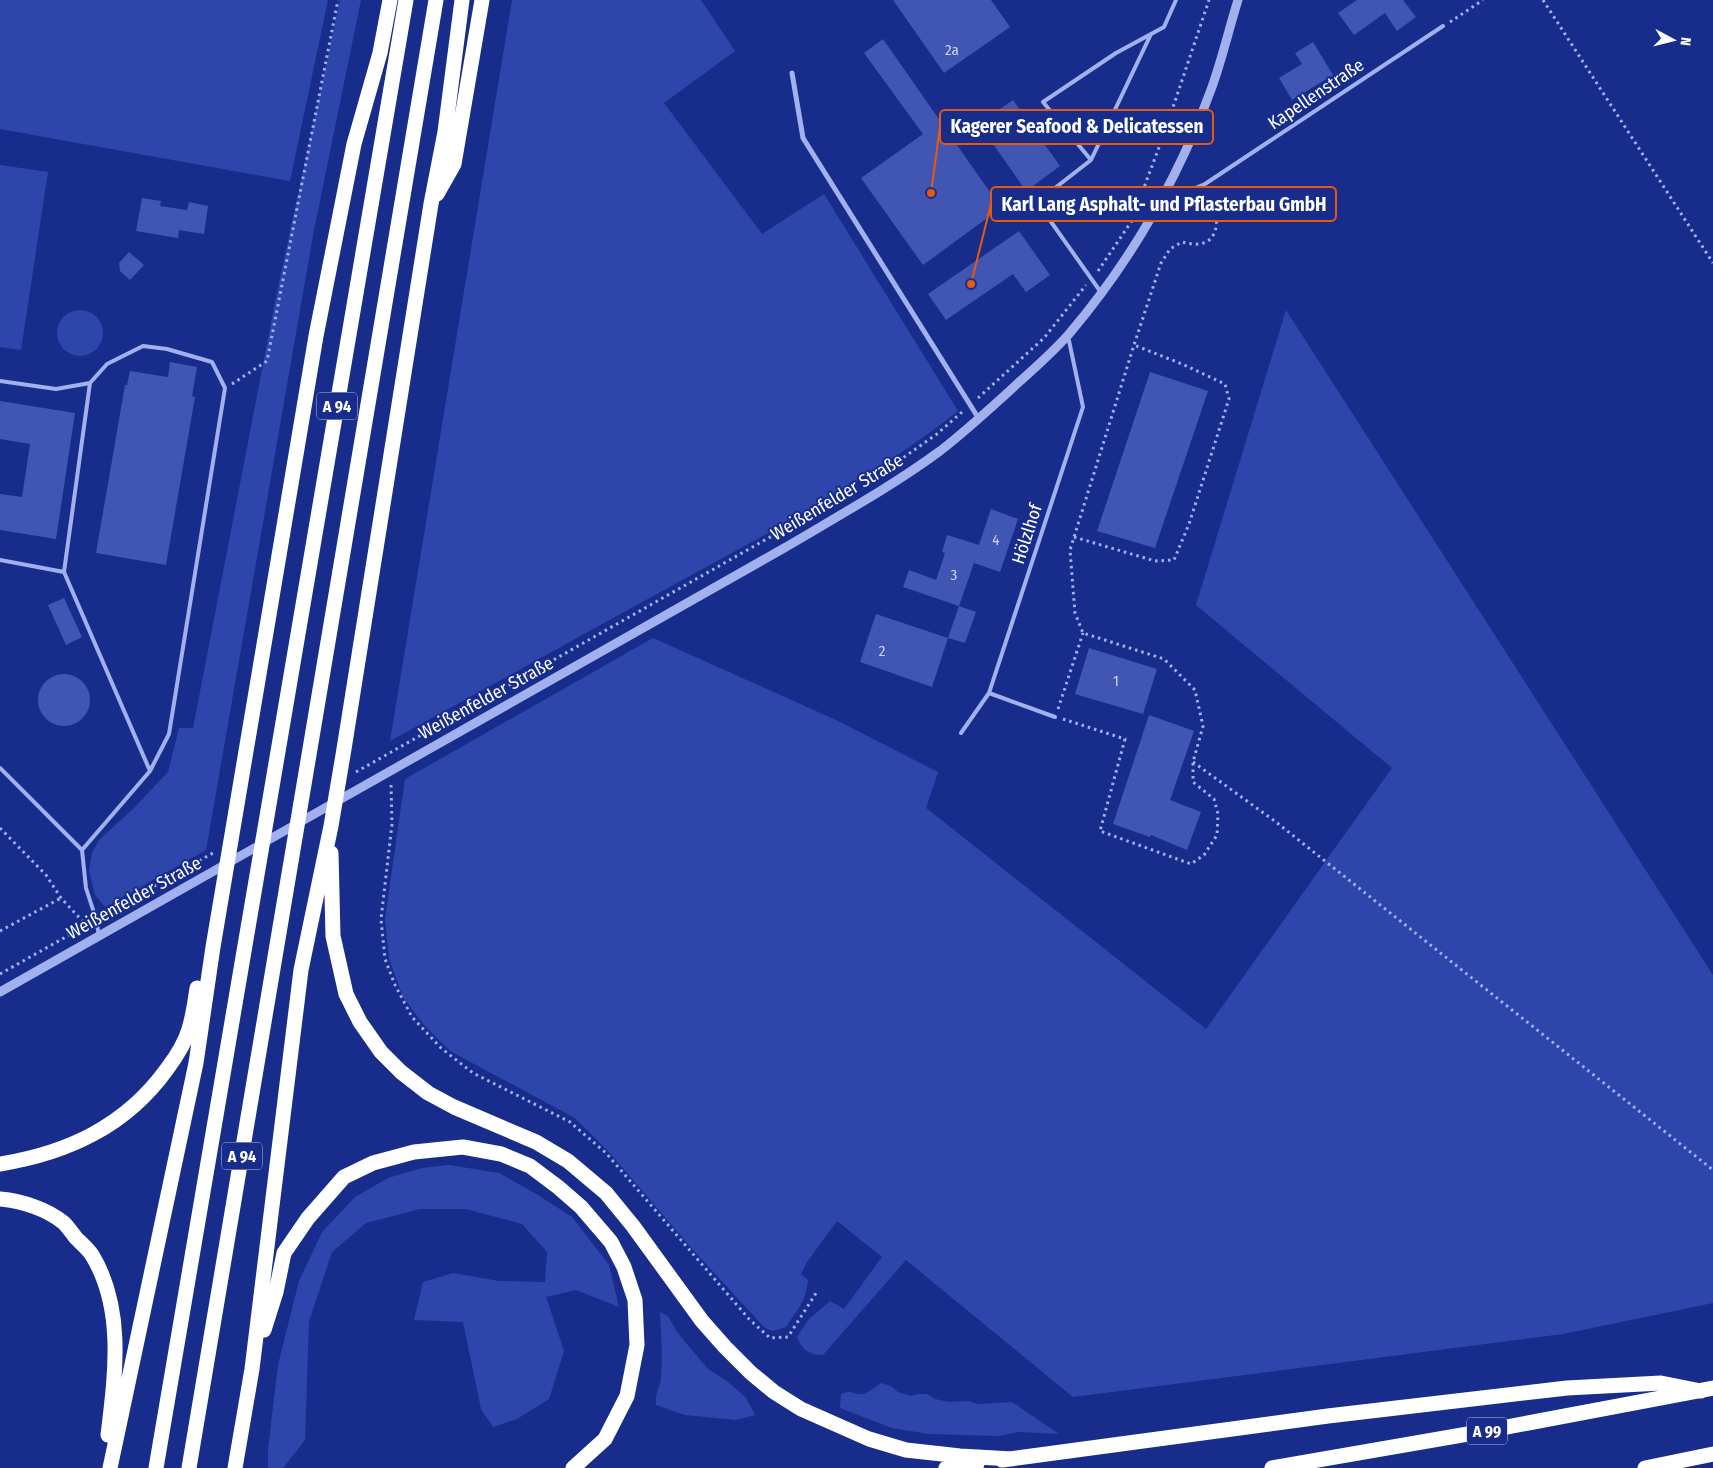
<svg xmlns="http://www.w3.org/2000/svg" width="1713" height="1468" font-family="'Fira Sans Condensed',sans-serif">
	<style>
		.green { fill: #2e46ab }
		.building { fill: #4156b3 }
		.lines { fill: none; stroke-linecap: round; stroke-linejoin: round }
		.path { stroke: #a2b1ee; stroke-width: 3; stroke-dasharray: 2.5 4; stroke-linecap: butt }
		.service { stroke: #a2b1ee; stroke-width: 4 }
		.minor { stroke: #a2b1ee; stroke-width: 5 }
		.tertiary { stroke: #a2b1ee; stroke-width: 9 }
		.motorway { stroke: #fff; stroke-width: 15 }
		.labels { text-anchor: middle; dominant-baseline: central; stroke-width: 4; stroke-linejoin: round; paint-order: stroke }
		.number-label { font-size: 15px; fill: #d0d5ec }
		.shield { fill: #182d8b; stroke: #bac0dc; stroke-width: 1 }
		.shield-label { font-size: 16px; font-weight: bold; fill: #fff }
		.street-label { font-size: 18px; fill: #fff; stroke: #182d8b }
		.leader { fill: none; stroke: #e8590c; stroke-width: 2 }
		.callout-dot { fill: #e8590c; stroke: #182d8b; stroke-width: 2 }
		.callout { fill: #182d8b; stroke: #e8590c; stroke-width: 2 }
		.callout-label { font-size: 19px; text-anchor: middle; font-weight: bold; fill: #fff }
	</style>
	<rect width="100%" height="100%" fill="#182d8b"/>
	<!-- green -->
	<path class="green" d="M0,0H328L290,181L0,129Z
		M340,0H361L314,230L206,850L105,907L95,895L89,870L92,853L99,840L134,808L168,772L179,728H193L276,297Z
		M512,0H701L735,51L664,103L762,234L824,194L958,411C877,475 785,524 695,573C593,629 492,685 390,741Z
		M0,165L48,172L21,350L0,347Z
		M1286,310L1713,975V1303L1563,1334L1073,1397L906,1260L823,1355C809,1355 802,1350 797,1337L808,1320L830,1301L844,1309L882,1257L837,1221L807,1262L801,1274L808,1280C805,1304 799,1307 786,1327L773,1331L765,1328L694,1251L609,1152L575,1118L450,1051L424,1025L403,997L389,959L385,919L405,779L653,638L836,720L938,772L926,808L1206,1029L1392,768L1196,605Z
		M57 333a23 23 0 1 1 46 0a23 23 0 1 1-46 0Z
		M449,1165L499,1173L538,1195L572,1217L609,1265L619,1307L576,1290L546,1297L564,1351L549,1399L517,1419L493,1427L481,1409L463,1322L414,1320L423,1282L453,1273L499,1281L545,1282L547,1252L522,1224L466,1209H420L366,1223L332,1252L309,1321L305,1440L283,1468H268V1449L278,1365L299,1281L322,1232L355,1197L388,1178L422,1168Z
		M660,1312L668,1316L677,1332L707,1368L728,1382L746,1398L755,1415L736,1420L685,1415L656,1405C655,1392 660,1388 661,1377C663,1356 661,1334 660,1312Z
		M881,1383L891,1386L898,1392L911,1396L917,1394H927L935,1399L949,1402L969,1401L978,1404L1012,1402L1059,1434L1018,1432L999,1436L929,1434L892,1428L840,1408L841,1394C853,1389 853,1395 862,1394C869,1393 875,1387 881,1383Z"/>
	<!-- building -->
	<path class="building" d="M893,0H991L1010,27L944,73Z
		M1357,0H1403L1416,17L1397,31L1385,13L1354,35L1338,13Z
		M883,39L1001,208L923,265L861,178L923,134L864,53Z
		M1313,42L1333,75L1292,100L1279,78L1302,64L1295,53Z
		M1013,100L1060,166L1026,191L979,124Z
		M142,198L161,201L160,206L187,210L189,202L208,206L204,234L179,230L178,238L136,231Z
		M1019,231L1050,275L1026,292L1013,274L946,320L928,294Z
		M129,252L144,265L130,280L120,271L119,263Z
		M170,362L197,367L192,396L195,397L166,565L96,553L125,385H127L130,371L168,377Z
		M1150,372L1208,391L1155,548L1097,531Z
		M0,401L75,413L56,539L0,530V494L22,497L30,444L0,439Z
		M991,509L1018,519L1000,572L974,563L959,606L903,587L909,570L936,580L945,553L942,552L947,535L979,545Z
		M64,598L82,637L66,645L48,605Z
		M959,606L976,612L965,643L948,638Z
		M876,614L948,638L932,687L860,662Z
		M1089,648L1157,669L1143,714L1075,694Z
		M38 700a26 26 0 1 1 52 0a26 26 0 1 1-52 0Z
		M1149,715L1194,731L1170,800L1201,812L1187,850L1151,835L1150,837L1113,824Z"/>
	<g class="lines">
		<!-- path -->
		<path class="path" d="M1543,0L1713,263
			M1450,22L1483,0
			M1098,271L1131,222L1164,134L1209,0
			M232,384L267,361L338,0
			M978,398L1044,338L1086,285
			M877,476L937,434L962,412
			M1074,537L1155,561L1174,560L1189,524L1229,399L1225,384L1182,364L1134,345
			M1058,709L1083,633
			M1063,719L1125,739L1100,831L1191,864L1204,855L1217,835L1218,814L1214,799L1193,782V762L1203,726L1195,690L1164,659L1083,633L1075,613L1070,550L1134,345L1161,263L1170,249L1182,242C1190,244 1200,246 1208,241C1220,232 1219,210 1207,203C1203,201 1199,200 1196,198
			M1193,762L1276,822L1713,1170
			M356,772L846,494
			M391,785L392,824L381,919L385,959L395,985L412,1017L441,1048L473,1073L570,1122L606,1153L749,1319L770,1338L788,1337L818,1290
			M0,828L46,875L61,898L87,926
			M103,915L213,853
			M0,931L61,898
			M0,974L87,925"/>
		<!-- service -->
		<path class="service" d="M1151,34L1091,160L1043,102L1116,53L1164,27L1176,0
			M1091,160L1037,202L1100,291
			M1161,202L1205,184L1443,26
			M0,381L56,389L90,383L107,364L143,346L167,349L212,362L225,388L169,734L150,771L82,850
			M90,383L64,572L150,771
			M0,560L64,572
			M989,693L1055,717
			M961,733L989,693L1083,407L1068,336
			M0,768L82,850L86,888L96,919L99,936"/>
		<!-- minor -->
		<path class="minor" d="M792,73L803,138L979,419"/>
		<!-- tertiary -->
		<path class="tertiary" d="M0,992L786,547C838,516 891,487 940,451C967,430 992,407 1017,384C1035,368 1053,352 1069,334C1131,261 1179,177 1212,87C1222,59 1229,29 1238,0"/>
		<!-- motorway -->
		<path class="motorway" d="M437,194L454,164L482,0
			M331,853L333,936L346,994L360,1022L381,1052L401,1072L428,1093L454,1107L536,1142L568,1161L606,1193L633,1226L702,1321L725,1347L751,1373L774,1392L801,1409L869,1439L906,1450L960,1456L1012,1459
			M0,1164C68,1153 126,1126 167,1069C176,1057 185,1043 189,1029C193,1016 195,1002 197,988
			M0,1199C22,1201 47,1209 64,1223C68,1227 72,1233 76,1238C81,1243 88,1249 92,1255C125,1309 115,1376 108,1435
			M264,1330L276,1292L284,1253L308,1218L344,1177L373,1163L414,1152L463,1147L501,1154L530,1166L558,1187L581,1207L611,1242L624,1267L635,1300L637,1345L627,1396L605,1439L573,1468
			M1002,1460L1328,1416L1567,1388L1661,1383L1701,1391
			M110,1468L196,1063L213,947L316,336L354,144L380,53L390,0
			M156,1468L406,0
			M189,1468L436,0
			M235,1468L252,1369L301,970L331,826L344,749L431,204L445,132L462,0
			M946,1468L977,1464
			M1272,1468L1491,1430L1713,1388
			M1645,1468L1713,1454"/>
	</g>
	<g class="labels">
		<!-- number labels -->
		<g class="number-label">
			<text x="952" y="50">2a</text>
			<text x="996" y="540">4</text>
			<text x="954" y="575">3</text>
			<text x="882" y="651">2</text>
			<text x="1116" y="681">1</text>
		</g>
		<!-- shield labels -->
		<g class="shield">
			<rect x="317" y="392.5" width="40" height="27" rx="4"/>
			<rect x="222" y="1142.5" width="40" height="27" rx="4"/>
			<rect x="1467" y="1417.5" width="40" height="27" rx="4"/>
		</g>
		<g class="shield-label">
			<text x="337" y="406">A 94</text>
			<text x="242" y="1156">A 94</text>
			<text x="1487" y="1431">A 99</text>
		</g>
		<!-- street labels -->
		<g class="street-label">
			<text transform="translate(1316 94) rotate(-34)">Kapellenstraße</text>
			<text transform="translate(837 497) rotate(-31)">Weißenfelder Straße</text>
			<text transform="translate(1027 534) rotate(-72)">Hölzlhof</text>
			<text transform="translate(486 698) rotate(-29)">Weißenfelder Straße</text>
			<text transform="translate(134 898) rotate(-29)">Weißenfelder Straße</text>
		</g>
	</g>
	<!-- callouts -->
	<path class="leader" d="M931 193L940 127M971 284L991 204"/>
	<g class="callout-dot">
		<circle cx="931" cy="193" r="5"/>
		<circle cx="971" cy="284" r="5"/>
	</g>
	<g class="callout">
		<rect x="940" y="110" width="273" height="34" rx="5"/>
		<rect x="991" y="187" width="345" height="34" rx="5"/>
	</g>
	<g class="callout-label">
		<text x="1077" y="133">Kagerer Seafood &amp; Delicatessen</text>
		<text x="1164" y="211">Karl Lang Asphalt- und Pflasterbau GmbH</text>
	</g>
	<!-- north arrow -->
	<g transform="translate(1673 40) rotate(97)" stroke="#182d8b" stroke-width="4" paint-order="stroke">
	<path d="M0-4L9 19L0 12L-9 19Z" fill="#ffffff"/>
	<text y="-8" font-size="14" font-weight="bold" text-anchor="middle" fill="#ffffff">N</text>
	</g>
</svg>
